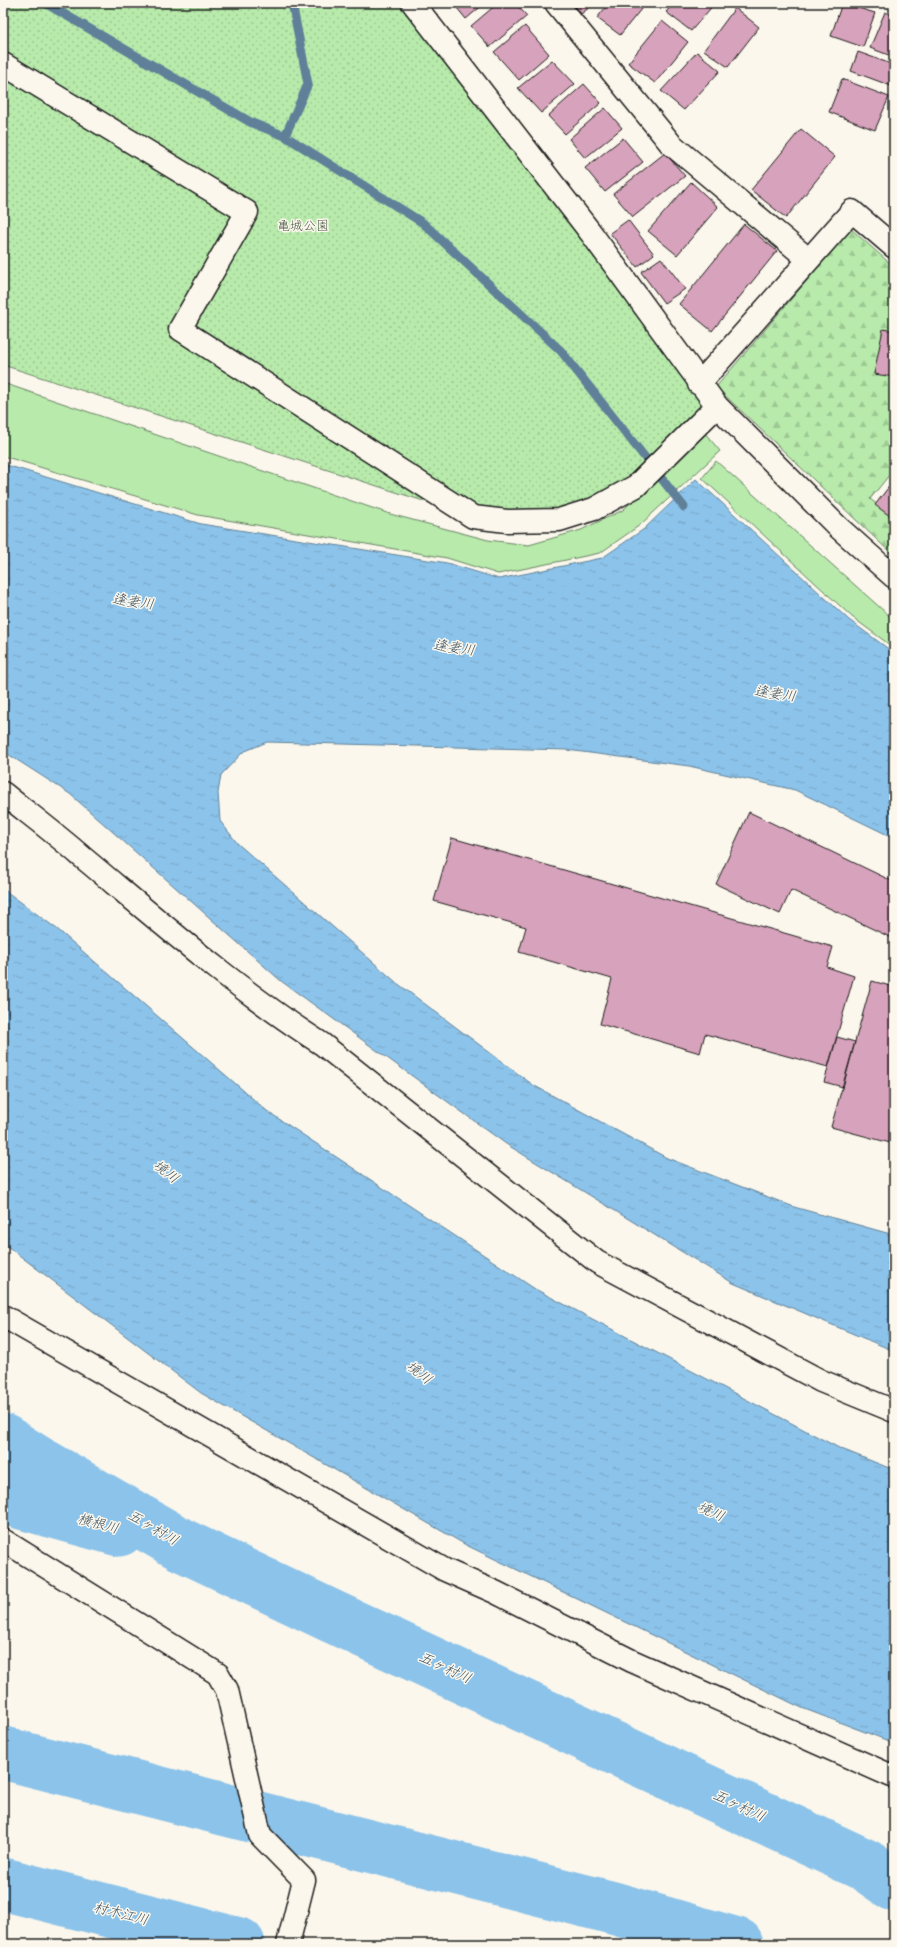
<svg xmlns="http://www.w3.org/2000/svg" width="897" height="1947" font-family="Kalam,'Klee One',sans-serif">
	<style>
		.grass { fill: #b7eaab; stroke: #6a8364 }
		.forest { fill: url(#forest-firs); stroke: #6a8364 }
		.park { fill: url(#park-dots); stroke: #6a8364 }
		.water { fill: url(#water-ripples); stroke: #5f8098 }
		.lines { fill: none; stroke-linecap: round; stroke-linejoin: round }
		.stream { stroke: #5f8098; stroke-width: 9 }
		.river { stroke: #8cc3ea; stroke-width: 53 }
		.building { fill: #d7a2bb; stroke: #1c1c1c }
		.minor-casing { stroke: #1c1c1c; stroke-width: 25 }
		.minor { stroke: #fbf7ec; stroke-width: 22 }
		.labels { text-anchor: middle; dominant-baseline: central; stroke-width: 3; stroke-linejoin: round; paint-order: stroke }
		.park-label { font-size: 13px; fill: #4a5a47; stroke: #fbf7ec }
		.water-label { font-size: 14px; font-style: italic; fill: #435664; stroke: #fbf7ec }
	</style>
	<defs>
		<pattern id="forest-firs" width="22" height="20" patternUnits="userSpaceOnUse"><rect width="22" height="20" fill="#b7eaab"/><path d="M5 1l3.5 6h-7zM16 11l3.5 6h-7z" fill="#9dc893"/></pattern>
		<pattern id="park-dots" width="8" height="8" patternUnits="userSpaceOnUse"><rect width="8" height="8" fill="#b7eaab"/><path d="M2 2h.1M6 6h.1" fill="none" stroke="#9dc893" stroke-width="1.8" stroke-linecap="round"/></pattern>
		<pattern id="water-ripples" width="26" height="14" patternUnits="userSpaceOnUse"><rect width="26" height="14" fill="#8cc3ea"/><path d="M2 4q2-2 4 0t4 0M15 11q2-2 4 0t4 0" fill="none" stroke="#78a7c8"/></pattern>
	</defs>
	<rect width="100%" height="100%" fill="#fbf7ec"/>
	<filter id="ink" filterUnits="userSpaceOnUse"><feTurbulence type="fractalNoise" baseFrequency=".025" numOctaves="2"/><feDisplacementMap in="SourceGraphic" scale="8" xChannelSelector="R" yChannelSelector="G"/><feConvolveMatrix kernelMatrix="1 2 1 2 8 2 1 2 1" color-interpolation-filters="sRGB"/></filter>
	<g filter="url(#ink)">
		<!-- grass -->
		<path class="grass" d="M3,383L390,514L488,540L529,545L581,530L623,510L704,432L720,451L640,525L600,553L498,574L447,558L198,515L3,456Z
			M716,461L894,620V648L852,617L702,478Z"/>
		<!-- forest -->
		<path class="forest" d="M851,229L894,267V469L870,499L894,517V556L716,387Z"/>
		<!-- park -->
		<path class="park" d="M3,3H413L717,406L616,498L559,520L473,517L3,365Z"/>
		<!-- water -->
		<path class="water" d="M3,464L201,524L447,563L499,579L602,558L644,529L696,479L849,620L894,653V838L795,790L689,766L567,750L267,742L243,752L221,775L218,793L220,821L238,844L397,983L533,1085L667,1158L794,1207L894,1235V1351L733,1283L506,1144L281,981L70,794L3,751Z
			M3,889L57,929L267,1111L535,1289L839,1448L894,1470V1743L802,1708L466,1545L201,1393L3,1243Z"/>
		<g class="lines">
			<!-- stream -->
			<path class="stream" d="M45,3L252,123L285,136L423,223L561,351L684,507
				M285,136L308,84L292,3"/>
			<!-- river -->
			<path class="river" d="M3,1440L36,1461L180,1544L331,1616L865,1865L894,1885
				M3,1498L119,1530
				M3,1753L613,1908L737,1944
				M3,1884L239,1944"/>
		</g>
		<!-- building -->
		<path class="building" d="M453,3H485L466,19Z
			M498,3H515L527,16L490,47L471,26Z
			M573,3H595L581,14Z
			M609,3H646L620,35L597,18Z
			M674,3H715L691,31L666,12Z
			M842,3L875,13L863,47L831,36Z
			M735,8L759,27L728,67L704,50Z
			M885,12L894,16V57L870,48Z
			M662,21L688,42L655,83L628,63Z
			M525,26L549,54L519,80L494,52Z
			M697,52L720,71L684,110L661,91Z
			M858,52L894,65V87L851,71Z
			M552,60L575,84L541,113L518,88Z
			M842,79L889,97L875,130L829,112Z
			M584,84L601,103L565,134L548,116Z
			M605,108L622,128L585,158L569,139Z
			M801,129L835,157L786,218L751,190Z
			M623,138L643,162L605,192L585,168Z
			M665,153L685,176L633,217L613,194Z
			M691,182L718,207L677,255L648,231Z
			M628,220L654,254L637,267L610,233Z
			M744,224L777,251L712,331L679,304Z
			M661,258L685,289L664,303L641,272Z
			M883,329L894,331V377L874,374Z
			M894,480V519L875,505Z
			M749,812L894,882V939L791,890L780,914L716,884Z
			M452,838L833,947L827,967L854,976L828,1067L705,1034L700,1053L600,1024L612,979L519,952L526,927L434,901Z
			M872,981L894,987V1144L831,1127Z
			M837,1037L855,1042L843,1087L824,1082Z"/>
		<g class="lines">
			<!-- minor casing -->
			<g class="minor-casing">
				<path id="minor" d="M413,3L591,233L717,406L838,527L894,577
					M556,3L671,144L808,259
					M3,64L247,212L180,329L473,517L507,521L559,520L594,509L636,486L717,406
					M699,384L852,211L894,247
					M3,793C29,814 56,834 81,856C159,921 236,989 322,1044L597,1262L821,1381L894,1411
					M3,1316L445,1570L495,1592L632,1661L894,1777
					M3,1540L218,1674L227,1690L260,1835L304,1880L288,1944"/>
			</g>
			<!-- minor -->
			<use href="#minor" class="minor"/>
		</g>
	</g>
	<g class="labels">
		<!-- park labels -->
		<g class="park-label">
			<text x="303" y="226">亀城公園</text>
		</g>
		<!-- water labels -->
		<g class="water-label">
			<text transform="translate(133 602) rotate(8)">逢妻川</text>
			<text transform="translate(454 648) rotate(8)">逢妻川</text>
			<text transform="translate(775 694) rotate(8)">逢妻川</text>
			<text transform="translate(166 1172) rotate(38)">境川</text>
			<text transform="translate(419 1373) rotate(38)">境川</text>
			<text transform="translate(711 1512) rotate(24)">境川</text>
			<text transform="translate(98 1524) rotate(15)">横根川</text>
			<text transform="translate(153 1528) rotate(30)">五ヶ村川</text>
			<text transform="translate(445 1668) rotate(25)">五ヶ村川</text>
			<text transform="translate(739 1806) rotate(25)">五ヶ村川</text>
			<text transform="translate(121 1914) rotate(14)">村木江川</text>
		</g>
	</g>
	<!-- margin -->
	<rect width="897" height="1947" fill="none" stroke="#fbf7ec" stroke-width="16"/>
	<rect x="8" y="8" width="881" height="1931" fill="none" stroke="#1c1c1c" stroke-width="1.5" filter="url(#ink)"/>
</svg>
